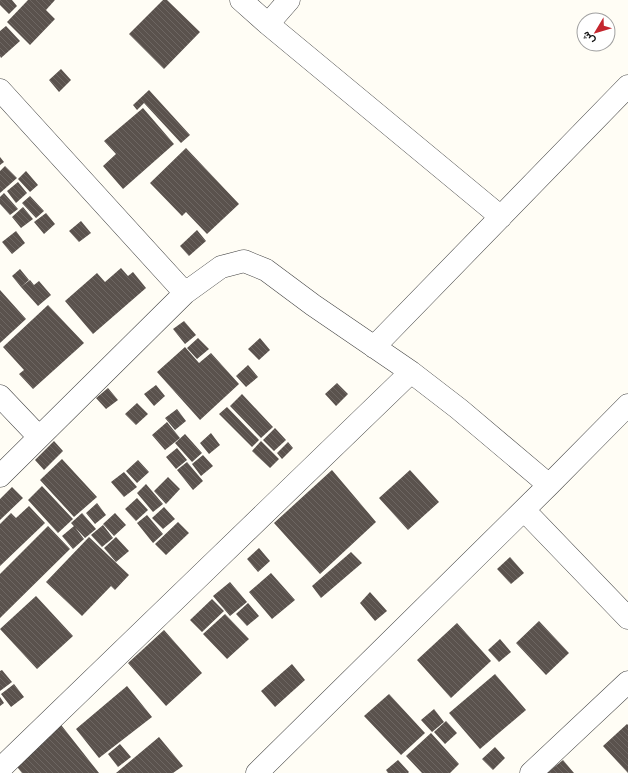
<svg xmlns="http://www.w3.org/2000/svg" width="628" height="773" font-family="Merriweather,Vazirmatn,serif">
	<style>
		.building { fill: url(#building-back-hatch) }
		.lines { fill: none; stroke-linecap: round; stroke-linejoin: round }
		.street-casing { stroke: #444; stroke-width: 23 }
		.street { stroke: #fff; stroke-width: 22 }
	</style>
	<defs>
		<pattern id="building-back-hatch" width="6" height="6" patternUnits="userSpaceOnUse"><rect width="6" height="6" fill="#5a524d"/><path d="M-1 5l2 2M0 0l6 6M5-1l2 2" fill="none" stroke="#6d6662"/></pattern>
	</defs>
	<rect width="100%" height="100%" fill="#fffdf5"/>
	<!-- building -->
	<path class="building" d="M0,0H12L17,6L9,14L0,5Z
		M28,0H55L46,10L55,19L30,45L7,22Z
		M163,0H167L200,32L164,69L129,34Z
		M6,26L20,41L1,58L0,56V31Z
		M61,69L71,80L59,92L49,80Z
		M149,90L190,135L181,143L144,103L137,110L133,105Z
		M143,108L174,144L123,189L103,166L116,154L104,141Z
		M186,148L239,204L207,234L186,212L182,216L150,183Z
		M0,157L4,162L0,165Z
		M5,166L17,178L0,193V171Z
		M26,171L38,185L30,192L18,179Z
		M18,182L27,193L16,203L7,191Z
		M4,193L18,209L10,215L0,204V197Z
		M30,196L44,211L36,218L22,203Z
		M23,207L33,219L21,228L12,217Z
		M46,213L55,224L44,234L34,222Z
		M81,221L91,233L79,242L69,231Z
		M197,230L206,241L189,256L180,246Z
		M16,231L25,243L12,254L2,242Z
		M121,268L128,276L133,272L146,288L93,334L65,301L97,273L105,282Z
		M20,269L29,280L21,287L12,276Z
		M30,280L34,285L39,281L51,295L38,306L21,287Z
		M0,290L26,319L0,343Z
		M48,305L84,343L33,389L19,374L24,370L3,347Z
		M184,321L196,335L185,344L173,329Z
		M198,338L209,349L197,359L187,348Z
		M260,338L270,350L259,360L248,349Z
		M185,347L199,363L211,353L239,384L200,420L157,372Z
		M248,365L258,377L246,387L236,376Z
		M337,383L348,394L336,406L325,394Z
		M156,385L165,396L154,406L144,394Z
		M108,388L118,400L106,409L96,398Z
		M242,394L273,427L261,438L230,406Z
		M137,403L148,414L136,425L125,414Z
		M227,407L259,440L252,447L219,414Z
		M177,409L186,421L175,430L165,418Z
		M167,422L180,438L165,450L152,435Z
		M275,428L286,440L274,451L263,440Z
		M211,433L220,445L209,454L200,443Z
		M185,434L202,453L192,462L175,443Z
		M54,441L63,451L44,470L35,460Z
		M261,441L279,459L270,468L252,451Z
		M288,442L293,448L282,459L277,453Z
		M177,448L187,460L176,469L166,457Z
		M203,455L213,466L201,476L192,464Z
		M62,459L97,497L74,517L40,480Z
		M138,460L149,472L137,483L126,471Z
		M187,462L203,481L193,490L177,470Z
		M332,470L376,522L320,574L274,523Z
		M410,470L439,502L408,530L379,498Z
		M124,472L137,487L124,497L111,482Z
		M168,477L180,489L166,504L154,491Z
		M146,484L163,504L153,512L137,493Z
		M42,486L73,519L58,533L28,500Z
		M12,487L23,498L0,520V499Z
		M137,498L148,510L136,521L125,509Z
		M97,503L106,515L95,524L86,513Z
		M29,506L45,523L0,566V524L11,513L16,518Z
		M164,507L175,519L163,529L152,518Z
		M82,513L96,529L85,538L71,523Z
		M115,513L126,525L114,536L103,524Z
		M147,515L163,534L153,543L137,523Z
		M178,522L189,533L166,555L155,544Z
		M103,525L113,538L102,547L91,535Z
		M48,526L70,549L0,618V574Z
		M74,526L84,539L73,549L62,536Z
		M89,537L129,575L115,590L111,586L82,616L46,582Z
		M116,537L129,551L116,562L104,548Z
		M259,548L270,561L258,572L247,559Z
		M351,552L362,563L321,598L312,586Z
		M510,557L524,573L511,584L497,569Z
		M271,573L295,600L272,619L249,592Z
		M230,582L247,602L230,616L213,596Z
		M370,592L387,611L375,621L360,603Z
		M36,596L73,636L37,669L0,629Z
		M212,599L224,611L202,632L190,620Z
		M248,603L259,616L247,626L236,614Z
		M225,614L249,639L227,659L203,634Z
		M539,621L569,653L546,675L516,643Z
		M457,623L491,661L451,698L417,660Z
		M164,630L202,673L166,706L128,663Z
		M500,639L511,652L499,662L488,650Z
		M292,664L305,680L275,707L261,691Z
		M2,670L12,682L0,691V671Z
		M495,674L526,710L480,749L449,713Z
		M14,684L24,697L11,707L1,694Z
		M127,686L152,717L99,758L76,729Z
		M389,694L425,733L401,755L364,716Z
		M0,697L4,703L0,706Z
		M434,709L444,722L432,732L421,720Z
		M58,721L99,773H22L13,762Z
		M446,721L457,733L445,744L434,732Z
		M627,724L628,725V773L603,746Z
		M431,733L459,764L450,773H422L406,756Z
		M159,737L183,766L173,773H116Z
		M120,744L131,757L118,767L108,754Z
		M495,747L505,758L493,770L482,759Z
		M398,760L409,772L408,773H388L386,770Z
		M563,760L574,773H547Z"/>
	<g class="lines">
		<!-- street casing -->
		<g class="street-casing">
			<path id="street" d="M241,0L268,24L501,217
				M268,24L289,0
				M0,90L185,293
				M374,347L628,86
				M0,396L39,437
				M0,476L185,293L221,267L244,261L266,270L313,305L411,372L459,409L549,485
				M524,510L628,618
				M0,769C136,636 275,505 411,372
				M257,773L549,485L628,405
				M531,773L628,682"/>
		</g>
		<!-- street -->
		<use href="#street" class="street"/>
	</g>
	<!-- north arrow -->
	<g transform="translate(596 32) rotate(232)"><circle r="19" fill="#ffffff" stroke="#a0a0a0"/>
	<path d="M0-3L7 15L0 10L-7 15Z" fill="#c4262e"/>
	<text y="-6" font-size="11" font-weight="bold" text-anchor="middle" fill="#111111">ش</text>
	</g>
</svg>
